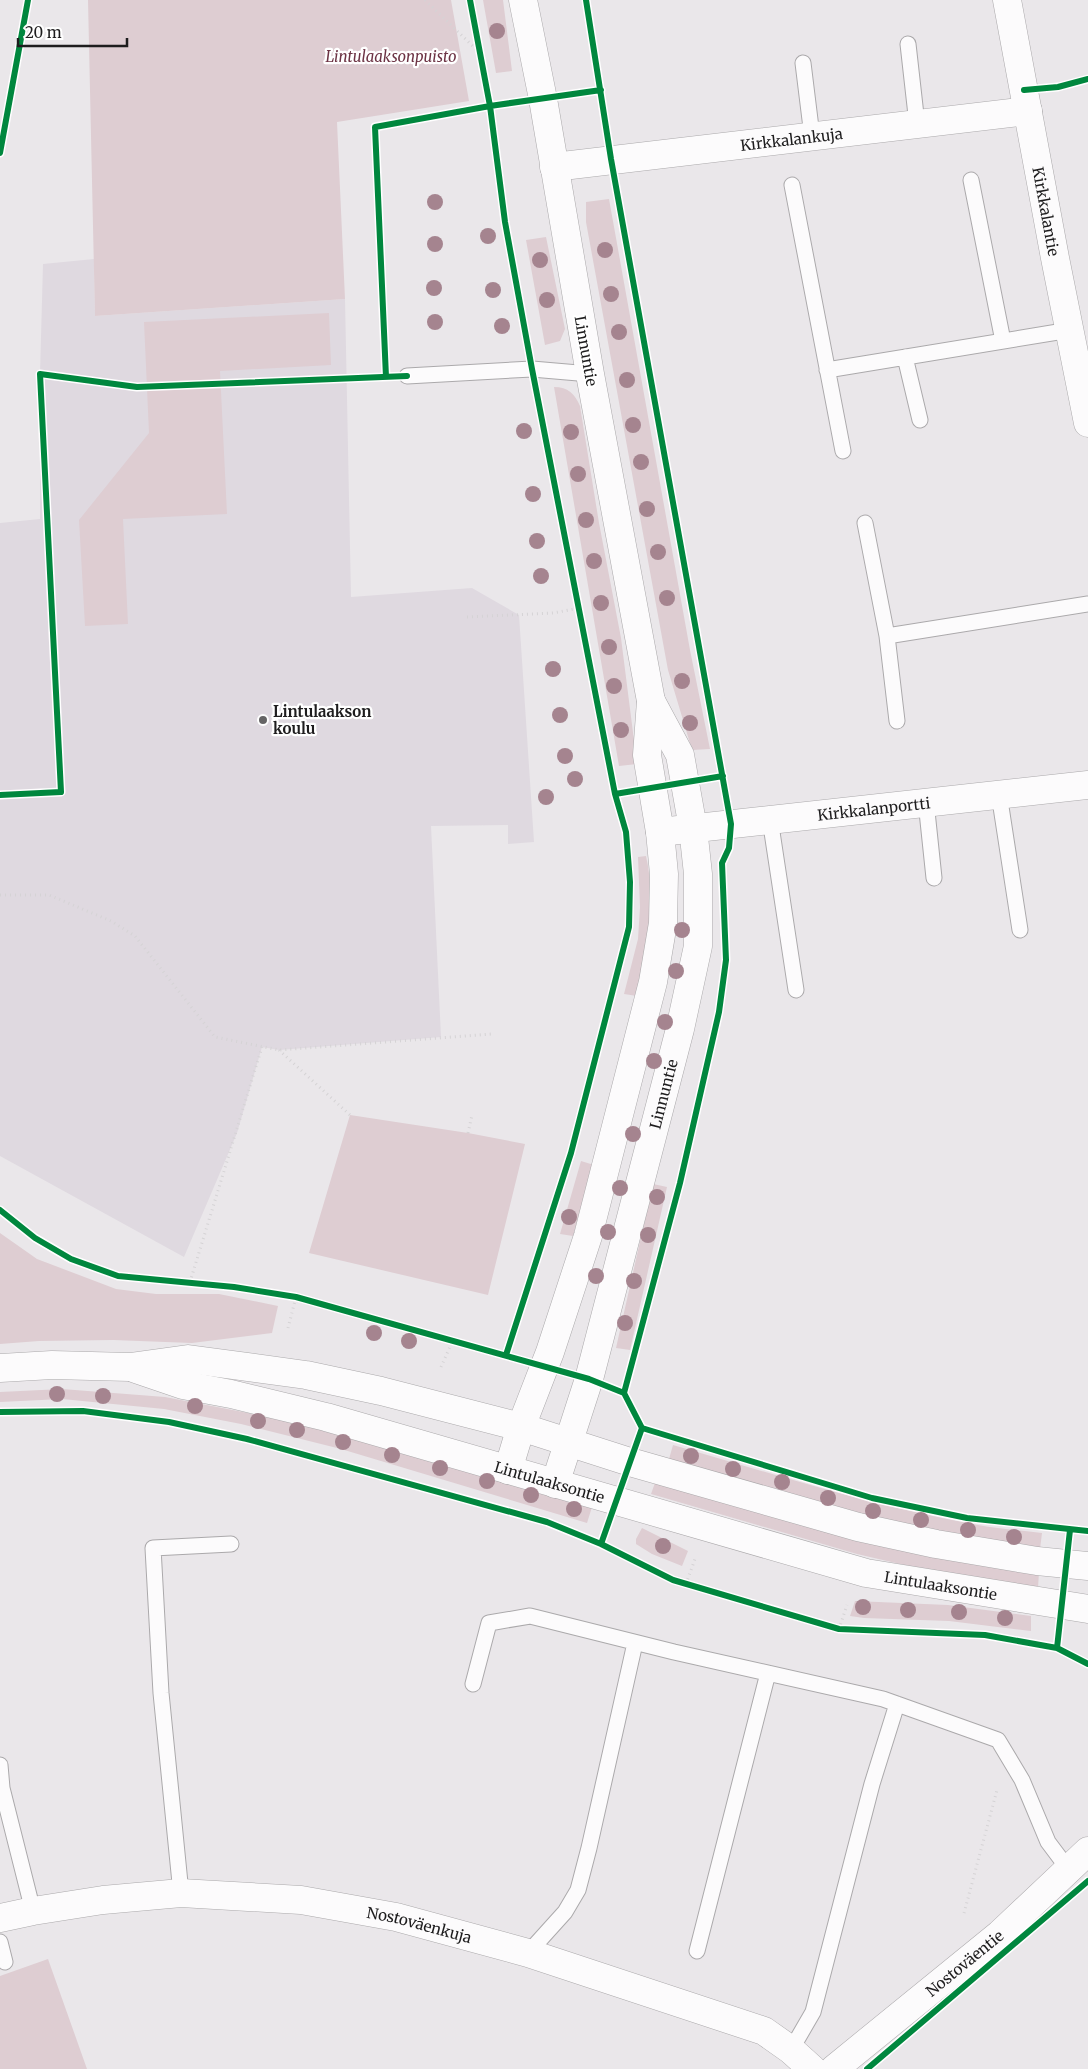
<svg xmlns="http://www.w3.org/2000/svg" width="1088" height="2069" font-family="Merriweather,serif">
	<style>
		.built { fill: #dfd9e0 }
		.green { fill: #decdd2 }
		.lines { fill: none; stroke-linecap: round; stroke-linejoin: round }
		.lane-casing { stroke: #aba9ab; stroke-width: 17 }
		.street-casing { stroke: #aba9ab; stroke-width: 29 }
		.secondary-casing { stroke: #aba9ab; stroke-width: 29 }
		.path { stroke: #d5d3d5; stroke-width: 3; stroke-dasharray: 1 4; stroke-linecap: butt }
		.lane { stroke: #fcfbfc; stroke-width: 15 }
		.street { stroke: #fcfbfc; stroke-width: 28 }
		.secondary { stroke: #fcfbfc; stroke-width: 28 }
		.cycleway-casing { stroke: #fff; stroke-width: 9 }
		.cycleway { stroke: #00873e; stroke-width: 6 }
		.tree { fill: #a5848f }
		.poi-dot { fill: #656465; stroke: #fff; stroke-width: 2 }
		.labels { text-anchor: middle; dominant-baseline: central; stroke-width: 4.5; stroke-linejoin: round; paint-order: stroke }
		.park-label { font-size: 15px; font-style: italic; fill: #6c3344; stroke: #fff }
		.street-label { font-size: 15px; fill: #1e1d1e; stroke: #fff }
		.poi-label { font-size: 15px; font-weight: bold; fill: #1e1d1e; stroke: #fff; text-anchor: start }
	</style>
	<rect width="100%" height="100%" fill="#eae7ea"/>
	<!-- built -->
	<path class="built" d="M94,259L95,316L345,299L351,597L472,588L519,615L534,842L508,844V825L431,826L441,1037L279,1050L262,1047L237,1133L184,1257L0,1156V523L40,519V374L43,264Z"/>
	<!-- green -->
	<path class="green" d="M88,0H451L469,101L337,122L345,299L95,316Z
		M483,0H503L512,71L496,73Z
		M609,199L690,650L710,749L692,750L668,670L586,222V202Z
		M546,237L565,329L560,341L545,345L526,240Z
		M329,313L331,365L220,371L227,514L123,519L128,624L85,626L79,520L149,433L144,322Z
		M554,387C568,387 575,394 580,406L599,523L621,638L637,764L619,766Z
		M646,856C657,904 647,949 637,996L624,994L638,939L640,907L638,857Z
		M350,1115L468,1133L525,1144L488,1295L309,1253Z
		M581,1161L594,1165L573,1236L560,1234Z
		M653,1184L667,1187L630,1350L616,1348Z
		M0,1233L37,1259L116,1289L156,1294H219L278,1306L272,1333L192,1343L113,1340L39,1341L0,1344Z
		M62,1389L165,1397L243,1412L345,1434L592,1507L587,1523L341,1449L241,1424L164,1409L62,1399L0,1402V1392Z
		M673,1445C774,1474 875,1507 978,1525C999,1529 1021,1530 1042,1533L1040,1549L913,1528L669,1459Z
		M656,1480L1039,1572L1038,1588L913,1567L857,1554L651,1494Z
		M642,1528L688,1551L682,1566L652,1554L636,1544V1539Z
		M855,1601L948,1605L1031,1616V1631L949,1621L864,1618L850,1616Z
		M48,1959L87,2069H0V1976Z"/>
	<g class="lines">
		<!-- lane casing -->
		<g class="lane-casing">
			<path id="lane" d="M908,44L917,124
				M803,63L812,136
				M971,180L1003,341
				M792,185L843,451
				M905,357L920,420
				M827,370L1070,330
				M407,376L532,369L590,374
				M865,523L887,636L897,721
				M887,636L1088,604
				M999,794L1020,930
				M926,802L934,878
				M770,819L796,990
				M473,1684L489,1623L530,1616L674,1652L883,1699L998,1740L1022,1780L1048,1842L1069,1870
				M0,1765L2,1788L33,1911
				M181,1893L161,1693L153,1548L231,1544
				M0,1942L5,1962
				M697,1951L768,1673
				M528,1953L565,1912L578,1890L589,1848L635,1643
				M791,2050L813,2012L872,1784L897,1704"/>
		</g>
		<!-- street casing -->
		<g class="street-casing">
			<g id="street">
				<path id="s1" d="M1007,0L1055,258L1088,423"/>
				<path id="s2" d="M554,167L1028,111"/>
				<path id="s3" d="M660,832L1088,785"/>
				<path id="s4" d="M0,1918L33,1911L103,1900L181,1893L301,1900L396,1917L528,1953L764,2031L791,2050L812,2069"/>
				<path id="s5" d="M834,2069L1000,1934L1088,1851"/>
			</g>
		</g>
		<!-- secondary casing -->
		<g class="secondary-casing">
			<g id="secondary">
				<path d="M0,1368L52,1365L130,1367L188,1359L306,1375L381,1391L521,1427L630,1462L858,1527L936,1544L1037,1561L1088,1566"/>
				<path id="s6" d="M136,1369L183,1385L231,1394L326,1417L866,1573L1088,1609"/>
				<path d="M508,1470L521,1427L550,1352L588,1236L653,982L663,923L664,874L660,832L647,755L651,701L590,374L543,99L523,0"/>
				<path id="s7" d="M555,1484L589,1379L680,1029L698,946V874L693,828L680,755L651,701"/>
			</g>
		</g>
		<!-- path -->
		<path class="path" d="M425,0L480,53
			M467,617L553,613L580,608
			M0,895H49L111,921L135,936L215,1037L279,1050L492,1034
			M279,1050L350,1115
			M468,1133L472,1115
			M190,1282L262,1047
			M288,1328L296,1297
			M441,1367L453,1340
			M686,1584L695,1559
			M839,1629L847,1605
			M964,1913L997,1790"/>
		<!-- lane -->
		<use href="#lane" class="lane"/>
		<!-- street -->
		<use href="#street" class="street"/>
		<!-- secondary -->
		<use href="#secondary" class="secondary"/>
		<!-- cycleway casing -->
		<g class="cycleway-casing">
			<path id="cycleway" d="M470,0L490,106L505,222L532,369L615,794L626,832L630,882L629,927L571,1153L506,1355
				M586,0L611,159L731,824L729,848L722,863L726,960L719,1012L680,1183L624,1393
				M1024,90L1058,87L1088,79
				M0,153L28,0
				M386,377L375,127L490,106L601,90
				M615,794L723,776
				M0,795L61,792L40,374L137,387L407,376
				M0,1210L35,1238L71,1259L118,1276L234,1287L296,1297L589,1379L624,1393L642,1428L872,1498L967,1518L1088,1531
				M0,1412L83,1411L169,1422L247,1439L547,1522L601,1544L673,1580L839,1629L985,1635L1057,1648L1088,1664
				M601,1544L642,1428
				M1057,1648L1070,1530
				M867,2069L1088,1881"/>
		</g>
		<!-- cycleway -->
		<use href="#cycleway" class="cycleway"/>
	</g>
	<!-- trees -->
	<g class="tree">
		<circle cx="497" cy="31" r="8"/>
		<circle cx="435" cy="202" r="8"/>
		<circle cx="488" cy="236" r="8"/>
		<circle cx="435" cy="244" r="8"/>
		<circle cx="605" cy="250" r="8"/>
		<circle cx="540" cy="260" r="8"/>
		<circle cx="434" cy="288" r="8"/>
		<circle cx="493" cy="290" r="8"/>
		<circle cx="611" cy="294" r="8"/>
		<circle cx="547" cy="300" r="8"/>
		<circle cx="435" cy="322" r="8"/>
		<circle cx="502" cy="326" r="8"/>
		<circle cx="619" cy="332" r="8"/>
		<circle cx="627" cy="380" r="8"/>
		<circle cx="633" cy="425" r="8"/>
		<circle cx="524" cy="431" r="8"/>
		<circle cx="571" cy="432" r="8"/>
		<circle cx="641" cy="462" r="8"/>
		<circle cx="578" cy="474" r="8"/>
		<circle cx="533" cy="494" r="8"/>
		<circle cx="647" cy="509" r="8"/>
		<circle cx="586" cy="520" r="8"/>
		<circle cx="537" cy="541" r="8"/>
		<circle cx="658" cy="552" r="8"/>
		<circle cx="594" cy="561" r="8"/>
		<circle cx="541" cy="576" r="8"/>
		<circle cx="667" cy="598" r="8"/>
		<circle cx="601" cy="603" r="8"/>
		<circle cx="609" cy="647" r="8"/>
		<circle cx="553" cy="669" r="8"/>
		<circle cx="682" cy="681" r="8"/>
		<circle cx="614" cy="686" r="8"/>
		<circle cx="560" cy="715" r="8"/>
		<circle cx="690" cy="723" r="8"/>
		<circle cx="621" cy="730" r="8"/>
		<circle cx="565" cy="756" r="8"/>
		<circle cx="575" cy="779" r="8"/>
		<circle cx="546" cy="797" r="8"/>
		<circle cx="682" cy="930" r="8"/>
		<circle cx="676" cy="971" r="8"/>
		<circle cx="665" cy="1022" r="8"/>
		<circle cx="654" cy="1061" r="8"/>
		<circle cx="633" cy="1134" r="8"/>
		<circle cx="620" cy="1188" r="8"/>
		<circle cx="657" cy="1197" r="8"/>
		<circle cx="569" cy="1217" r="8"/>
		<circle cx="608" cy="1232" r="8"/>
		<circle cx="648" cy="1235" r="8"/>
		<circle cx="596" cy="1276" r="8"/>
		<circle cx="634" cy="1281" r="8"/>
		<circle cx="625" cy="1323" r="8"/>
		<circle cx="374" cy="1333" r="8"/>
		<circle cx="409" cy="1341" r="8"/>
		<circle cx="57" cy="1394" r="8"/>
		<circle cx="103" cy="1396" r="8"/>
		<circle cx="195" cy="1406" r="8"/>
		<circle cx="258" cy="1421" r="8"/>
		<circle cx="297" cy="1430" r="8"/>
		<circle cx="343" cy="1442" r="8"/>
		<circle cx="392" cy="1455" r="8"/>
		<circle cx="691" cy="1456" r="8"/>
		<circle cx="440" cy="1468" r="8"/>
		<circle cx="733" cy="1469" r="8"/>
		<circle cx="487" cy="1481" r="8"/>
		<circle cx="782" cy="1482" r="8"/>
		<circle cx="531" cy="1495" r="8"/>
		<circle cx="828" cy="1498" r="8"/>
		<circle cx="574" cy="1509" r="8"/>
		<circle cx="873" cy="1511" r="8"/>
		<circle cx="921" cy="1520" r="8"/>
		<circle cx="968" cy="1530" r="8"/>
		<circle cx="1014" cy="1537" r="8"/>
		<circle cx="663" cy="1546" r="8"/>
		<circle cx="863" cy="1607" r="8"/>
		<circle cx="908" cy="1610" r="8"/>
		<circle cx="959" cy="1612" r="8"/>
		<circle cx="1005" cy="1618" r="8"/>
	</g>
	<!-- markers -->
	<circle class="poi-dot" cx="263" cy="720" r="5"/>
	<g class="labels">
		<!-- park labels -->
		<g class="park-label">
			<text x="391" y="56">Lintulaaksonpuisto</text>
		</g>
		<!-- street labels -->
		<g class="street-label">
			<text stroke="none"><textPath href="#s2" startOffset="239">Kirkkalankuja</textPath></text>
			<text stroke="none"><textPath href="#s1" startOffset="215">Kirkkalantie</textPath></text>
			<text transform="translate(586 351) rotate(80)">Linnuntie</text>
			<text stroke="none"><textPath href="#s3" startOffset="215">Kirkkalanportti</textPath></text>
			<text stroke="none"><textPath href="#s7" startOffset="405">Linnuntie</textPath></text>
			<text stroke="none"><textPath href="#s6" startOffset="429">Lintulaaksontie</textPath></text>
			<text stroke="none"><textPath href="#s6" startOffset="834">Lintulaaksontie</textPath></text>
			<text stroke="none"><textPath href="#s4" startOffset="424">Nostoväenkuja</textPath></text>
			<text stroke="none"><textPath href="#s5" startOffset="168">Nostoväentie</textPath></text>
		</g>
		<!-- poi labels -->
		<g class="poi-label">
			<text x="273" y="711">Lintulaakson<tspan x="273" dy="17">koulu</tspan></text>
		</g>
	</g>
	<!-- scale -->
	<path d="M18 38v8h109v-8" fill="none" stroke="#1e1d1e" stroke-width="2.5"/>
	<text x="25" y="38" font-size="15" fill="#1e1d1e" stroke="#ffffff" stroke-width="4" paint-order="stroke">20 m</text>
</svg>
